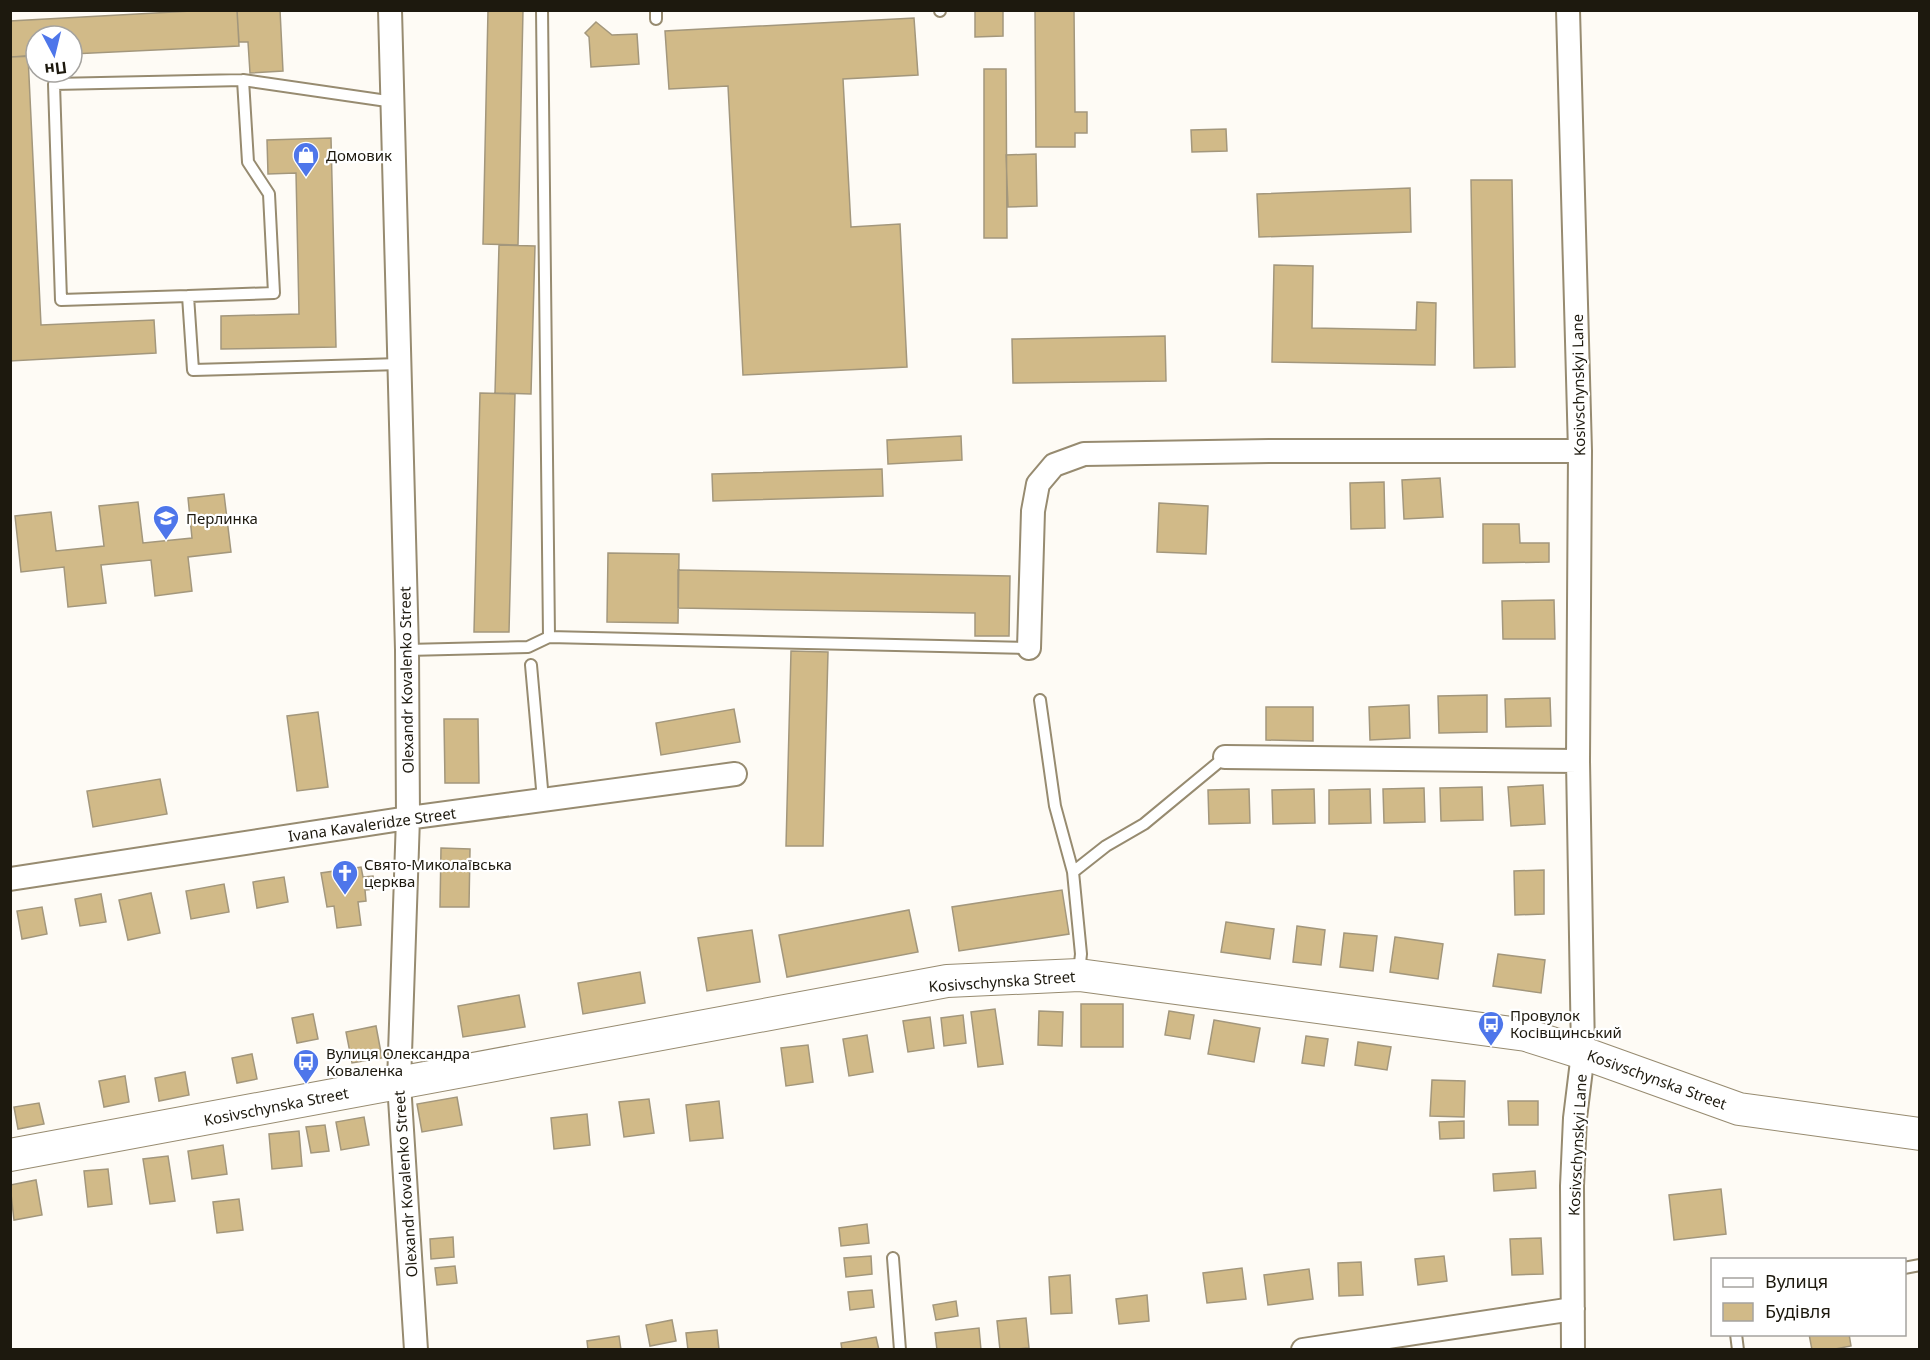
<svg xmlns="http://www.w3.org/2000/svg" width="1930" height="1360" font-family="'Noto Sans',sans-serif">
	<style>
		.building { fill: #d1ba88; stroke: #a3977c; stroke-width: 1.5 }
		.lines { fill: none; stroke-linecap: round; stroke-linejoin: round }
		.lane-casing { stroke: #978b70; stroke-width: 14 }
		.street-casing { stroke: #978b70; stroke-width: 26 }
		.secondary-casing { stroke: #978b70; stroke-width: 34 }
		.lane { stroke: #fff; stroke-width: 10 }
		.street { stroke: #fff; stroke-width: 22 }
		.secondary { stroke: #fff; stroke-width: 32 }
		.labels { text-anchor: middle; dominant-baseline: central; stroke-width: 4.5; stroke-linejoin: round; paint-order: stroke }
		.poi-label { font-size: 15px; fill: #1d190e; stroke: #fff; text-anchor: start }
		.street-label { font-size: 15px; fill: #1d190e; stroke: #fff }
	</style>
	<rect width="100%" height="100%" fill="#fefbf5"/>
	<!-- building -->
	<path class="building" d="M210,10H237L239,46L72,54V36H36V56L10,57V21Z
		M237,10H280L283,71L250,73L248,42H239Z
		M488,10H523L518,245L483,244Z
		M975,10H1003V36L975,37Z
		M1035,10H1074L1075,112H1087V133H1075V147H1036Z
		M914,18L918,75L843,79L851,227L900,224L907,367L743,375L728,86L669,89L665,31Z
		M596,22L612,35L637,34L639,64L591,67L589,37L585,33Z
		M28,56L41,325L154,320L156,353L10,361V57Z
		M984,69H1006L1007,238H984Z
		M1226,129L1227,151L1192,152L1191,130Z
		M331,138L336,347L221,349V316L299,314L296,173L268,174L267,140Z
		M1036,154L1037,206L1008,207L1006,155Z
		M1471,180H1512L1515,367L1474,368Z
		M1410,188L1411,232L1259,237L1257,194Z
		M499,245L535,246L531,394L495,393Z
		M1274,265L1313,266L1312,328L1416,330L1417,302L1436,303L1435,365L1272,362Z
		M1165,336L1166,381L1013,383L1012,339Z
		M480,393L515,394L509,632H474Z
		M961,436L962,460L888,464L887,440Z
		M882,469L883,496L713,501L712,474Z
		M1440,478L1443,517L1404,519L1402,480Z
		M1384,482L1385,528L1351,529L1350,483Z
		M224,494L231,552L188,557L192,591L155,596L151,560L101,565L106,603L68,607L64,567L21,572L15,516L51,512L56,551L104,546L99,506L138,502L143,543L192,538L188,498Z
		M1159,503L1208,506L1206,554L1157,552Z
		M1483,524H1519L1520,543H1549V562L1483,563Z
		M608,553L679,554L678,623L607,622Z
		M678,570L1010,576L1009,636H975V613L678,608Z
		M1554,600L1555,639H1503L1502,601Z
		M791,651L828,652L823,846H786Z
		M1487,695V732L1439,733L1438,696Z
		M1550,698L1551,726L1506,727L1505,699Z
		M1409,705L1410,738L1370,740L1369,707Z
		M1266,707H1313V741L1266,740Z
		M734,709L740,742L661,755L656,723Z
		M318,712L328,787L297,791L287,716Z
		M444,719H478L479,783H445Z
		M160,779L167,814L93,827L87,791Z
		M1543,785L1545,824L1511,826L1508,787Z
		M1482,787L1483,820L1441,821L1440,788Z
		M1424,788L1425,822L1384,823L1383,789Z
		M1249,789L1250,823L1209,824L1208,790Z
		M1314,789L1315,823L1273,824L1272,790Z
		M1370,789L1371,823L1329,824V790Z
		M441,848L470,849L469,907H440Z
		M361,867L363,877L373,876L375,889L365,890L366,901L358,902L361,925L337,928L334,906L327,907L321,873Z
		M1544,870V914L1515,915L1514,871Z
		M284,877L288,902L257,908L253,882Z
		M224,884L229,912L191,919L186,891Z
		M1062,890L1069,934L959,951L952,907Z
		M151,893L160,933L128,940L119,900Z
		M101,894L106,922L80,926L75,899Z
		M42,907L47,934L22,939L17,911Z
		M909,910L918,952L787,977L779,935Z
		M1226,922L1274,929L1270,959L1221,952Z
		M1297,926L1325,930L1321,965L1293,962Z
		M752,930L760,982L707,991L698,938Z
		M1344,933L1377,936L1373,971L1340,967Z
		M1395,937L1443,944L1438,979L1390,972Z
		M1498,954L1545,960L1541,993L1493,986Z
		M640,972L645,1003L583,1014L578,983Z
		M519,995L525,1027L463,1037L458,1006Z
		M1081,1004H1123V1047H1081Z
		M995,1009L1003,1064L978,1067L971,1012Z
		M1039,1011L1063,1012L1062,1046L1038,1045Z
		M1169,1011L1194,1015L1190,1039L1165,1035Z
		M313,1014L318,1039L297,1043L292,1018Z
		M963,1015L966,1043L944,1046L941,1018Z
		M930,1017L934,1048L908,1052L903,1021Z
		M1214,1020L1260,1028L1254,1062L1208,1054Z
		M376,1026L382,1058L352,1063L346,1032Z
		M867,1035L873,1072L849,1076L843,1039Z
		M1306,1036L1328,1039L1324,1066L1302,1063Z
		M1358,1042L1391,1047L1387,1070L1355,1065Z
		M808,1045L813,1082L786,1086L781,1048Z
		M252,1054L257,1079L237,1083L232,1058Z
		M185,1072L189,1095L159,1101L155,1078Z
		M125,1076L129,1102L104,1107L99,1081Z
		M1432,1080L1465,1081L1464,1117L1430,1116Z
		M457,1097L462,1125L422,1132L417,1104Z
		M649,1099L654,1133L624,1137L619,1102Z
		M719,1101L723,1138L690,1141L686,1105Z
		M1508,1101H1538V1125H1509Z
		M39,1103L44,1124L18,1129L14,1107Z
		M587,1114L590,1145L554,1149L551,1118Z
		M364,1117L369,1145L341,1150L336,1122Z
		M1464,1121V1138L1440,1139L1439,1122Z
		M325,1125L329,1151L311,1153L306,1127Z
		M299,1131L302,1166L272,1169L269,1134Z
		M223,1145L227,1174L192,1179L188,1151Z
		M168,1156L175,1201L150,1204L143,1159Z
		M108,1169L112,1204L88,1207L84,1171Z
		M1535,1171L1536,1188L1494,1191L1493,1174Z
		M36,1180L42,1215L14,1220L10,1185Z
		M1721,1189L1726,1234L1674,1240L1669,1195Z
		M239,1199L243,1230L217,1233L213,1202Z
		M867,1224L869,1243L841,1246L839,1228Z
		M453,1237L454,1257L431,1259L430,1239Z
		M1541,1238L1543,1274L1512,1275L1510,1239Z
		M871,1256L872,1274L846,1277L844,1258Z
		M1444,1256L1447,1281L1418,1285L1415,1259Z
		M1361,1262L1363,1295L1339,1296L1338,1263Z
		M455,1266L457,1283L437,1285L435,1268Z
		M1242,1268L1246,1299L1207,1303L1203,1273Z
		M1309,1269L1313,1299L1268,1305L1264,1275Z
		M1070,1275L1072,1313L1051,1314L1049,1277Z
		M872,1290L874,1307L850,1310L848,1292Z
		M1147,1295L1149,1321L1119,1324L1116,1299Z
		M956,1301L958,1316L936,1320L933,1305Z
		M1026,1318L1029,1348L1000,1350L997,1321Z
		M672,1320L676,1341L650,1346L646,1325Z
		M979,1328L981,1350H937L935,1333Z
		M717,1330L719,1350H688L686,1333Z
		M1809,1334H1849L1851,1346L1830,1350H1812Z
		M619,1336L621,1350H588L587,1341Z
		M876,1337L879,1350H842L841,1343Z"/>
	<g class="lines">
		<!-- lane casing -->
		<g class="lane-casing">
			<path id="lane" d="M542,10L549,637
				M656,10V19
				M940,10V11
				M394,102L243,80L54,84L61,300L188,296L193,370L400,364
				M188,296L274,293L269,194L248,162L243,80
				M407,650L528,647L549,637L1029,648
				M531,665L543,800
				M1040,700L1055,806L1073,872
				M1079,972L1081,954L1073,872L1106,846L1144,824L1225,757
				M893,1258L900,1350
				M1904,1268L1920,1265
				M1736,1334L1738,1350"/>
		</g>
		<!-- street casing -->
		<g class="street-casing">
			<path id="street" d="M390,10L407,650L408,818L399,1083L416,1350
				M1568,10L1580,451L1578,761L1583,1053L1575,1118L1572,1186L1573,1350
				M1029,648L1033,511L1038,484L1054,465L1084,454L1269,451H1580
				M1225,757L1578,761
				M10,879L408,818L735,774
				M1303,1350L1573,1309"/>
		</g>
		<!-- secondary casing -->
		<g class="secondary-casing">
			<path id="secondary" d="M10,1155L947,981L1079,975L1526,1035L1583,1053L1739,1109L1920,1134"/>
		</g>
		<!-- lane -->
		<use href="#lane" class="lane"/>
		<!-- street -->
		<use href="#street" class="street"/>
		<!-- secondary -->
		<use href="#secondary" class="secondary"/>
	</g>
	<!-- icons -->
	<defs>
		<g id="shop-pin" transform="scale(1.35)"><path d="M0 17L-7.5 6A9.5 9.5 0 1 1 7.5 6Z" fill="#4e76ea" stroke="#fff"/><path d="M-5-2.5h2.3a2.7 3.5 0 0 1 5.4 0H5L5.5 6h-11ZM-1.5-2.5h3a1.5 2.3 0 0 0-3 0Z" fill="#fff"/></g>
		<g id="school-pin" transform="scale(1.35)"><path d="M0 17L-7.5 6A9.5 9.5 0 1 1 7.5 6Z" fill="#4e76ea" stroke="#fff"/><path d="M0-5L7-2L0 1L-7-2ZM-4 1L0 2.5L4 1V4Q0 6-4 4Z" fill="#fff"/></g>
		<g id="church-pin" transform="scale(1.35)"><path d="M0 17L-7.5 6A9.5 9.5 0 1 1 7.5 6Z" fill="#4e76ea" stroke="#fff"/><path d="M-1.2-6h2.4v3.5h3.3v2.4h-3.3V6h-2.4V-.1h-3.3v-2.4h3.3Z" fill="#fff"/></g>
		<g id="bus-pin" transform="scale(1.35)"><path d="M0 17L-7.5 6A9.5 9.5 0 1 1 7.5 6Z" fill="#4e76ea" stroke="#fff"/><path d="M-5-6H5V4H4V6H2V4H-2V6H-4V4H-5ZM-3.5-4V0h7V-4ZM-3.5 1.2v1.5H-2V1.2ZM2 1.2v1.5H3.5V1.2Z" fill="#fff"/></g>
	</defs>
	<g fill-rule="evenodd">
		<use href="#shop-pin" x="306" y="155"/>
		<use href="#school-pin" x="166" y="518"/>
		<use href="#church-pin" x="345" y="873"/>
		<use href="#bus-pin" x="1491" y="1024"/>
		<use href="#bus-pin" x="306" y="1062"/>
	</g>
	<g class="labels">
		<!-- poi labels -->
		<g class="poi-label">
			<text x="326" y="155">Домовик</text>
			<text x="186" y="518">Перлинка</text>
			<text x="364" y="864">Свято-Миколаївська<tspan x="364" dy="17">церква</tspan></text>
			<text x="1510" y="1015">Провулок<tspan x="1510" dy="17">Косівщинський</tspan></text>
			<text x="326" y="1053">Вулиця Олександра<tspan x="326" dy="17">Коваленка</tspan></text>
		</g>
		<!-- street labels -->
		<g class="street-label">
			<text transform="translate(1578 385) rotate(-91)">Kosivschynskyi Lane</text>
			<text transform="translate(406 680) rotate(-91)">Olexandr Kovalenko Street</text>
			<text transform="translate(372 824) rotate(-8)">Ivana Kavaleridze Street</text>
			<text transform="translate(1002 981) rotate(-4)">Kosivschynska Street</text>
			<text transform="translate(1657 1079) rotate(20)">Kosivschynska Street</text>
			<text transform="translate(276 1106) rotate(-11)">Kosivschynska Street</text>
			<text transform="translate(1577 1145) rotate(-87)">Kosivschynskyi Lane</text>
			<text transform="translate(405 1184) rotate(-94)">Olexandr Kovalenko Street</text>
		</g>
	</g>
	<!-- border -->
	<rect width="1930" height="1360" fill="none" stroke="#1d190e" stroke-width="24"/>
	<!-- legend -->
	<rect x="1711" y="1258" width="195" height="78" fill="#ffffff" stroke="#a5a39f" stroke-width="1.5"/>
	<rect x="1723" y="1278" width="30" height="9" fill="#ffffff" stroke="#a5a39f" stroke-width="1.5"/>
	<text x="1765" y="1288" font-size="18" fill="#1d190e">Вулиця</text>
	<rect x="1723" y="1303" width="30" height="18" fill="#d1ba88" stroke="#a5a39f" stroke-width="1.5"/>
	<text x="1765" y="1318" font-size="18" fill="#1d190e">Будівля</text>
	<!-- north arrow -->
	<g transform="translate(54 54) rotate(173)"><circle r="28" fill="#ffffff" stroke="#a5a39f" stroke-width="1.5"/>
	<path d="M0-4.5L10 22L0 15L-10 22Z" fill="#4e76ea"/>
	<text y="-9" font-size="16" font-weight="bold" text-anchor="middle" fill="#1d190e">Пн</text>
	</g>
</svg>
